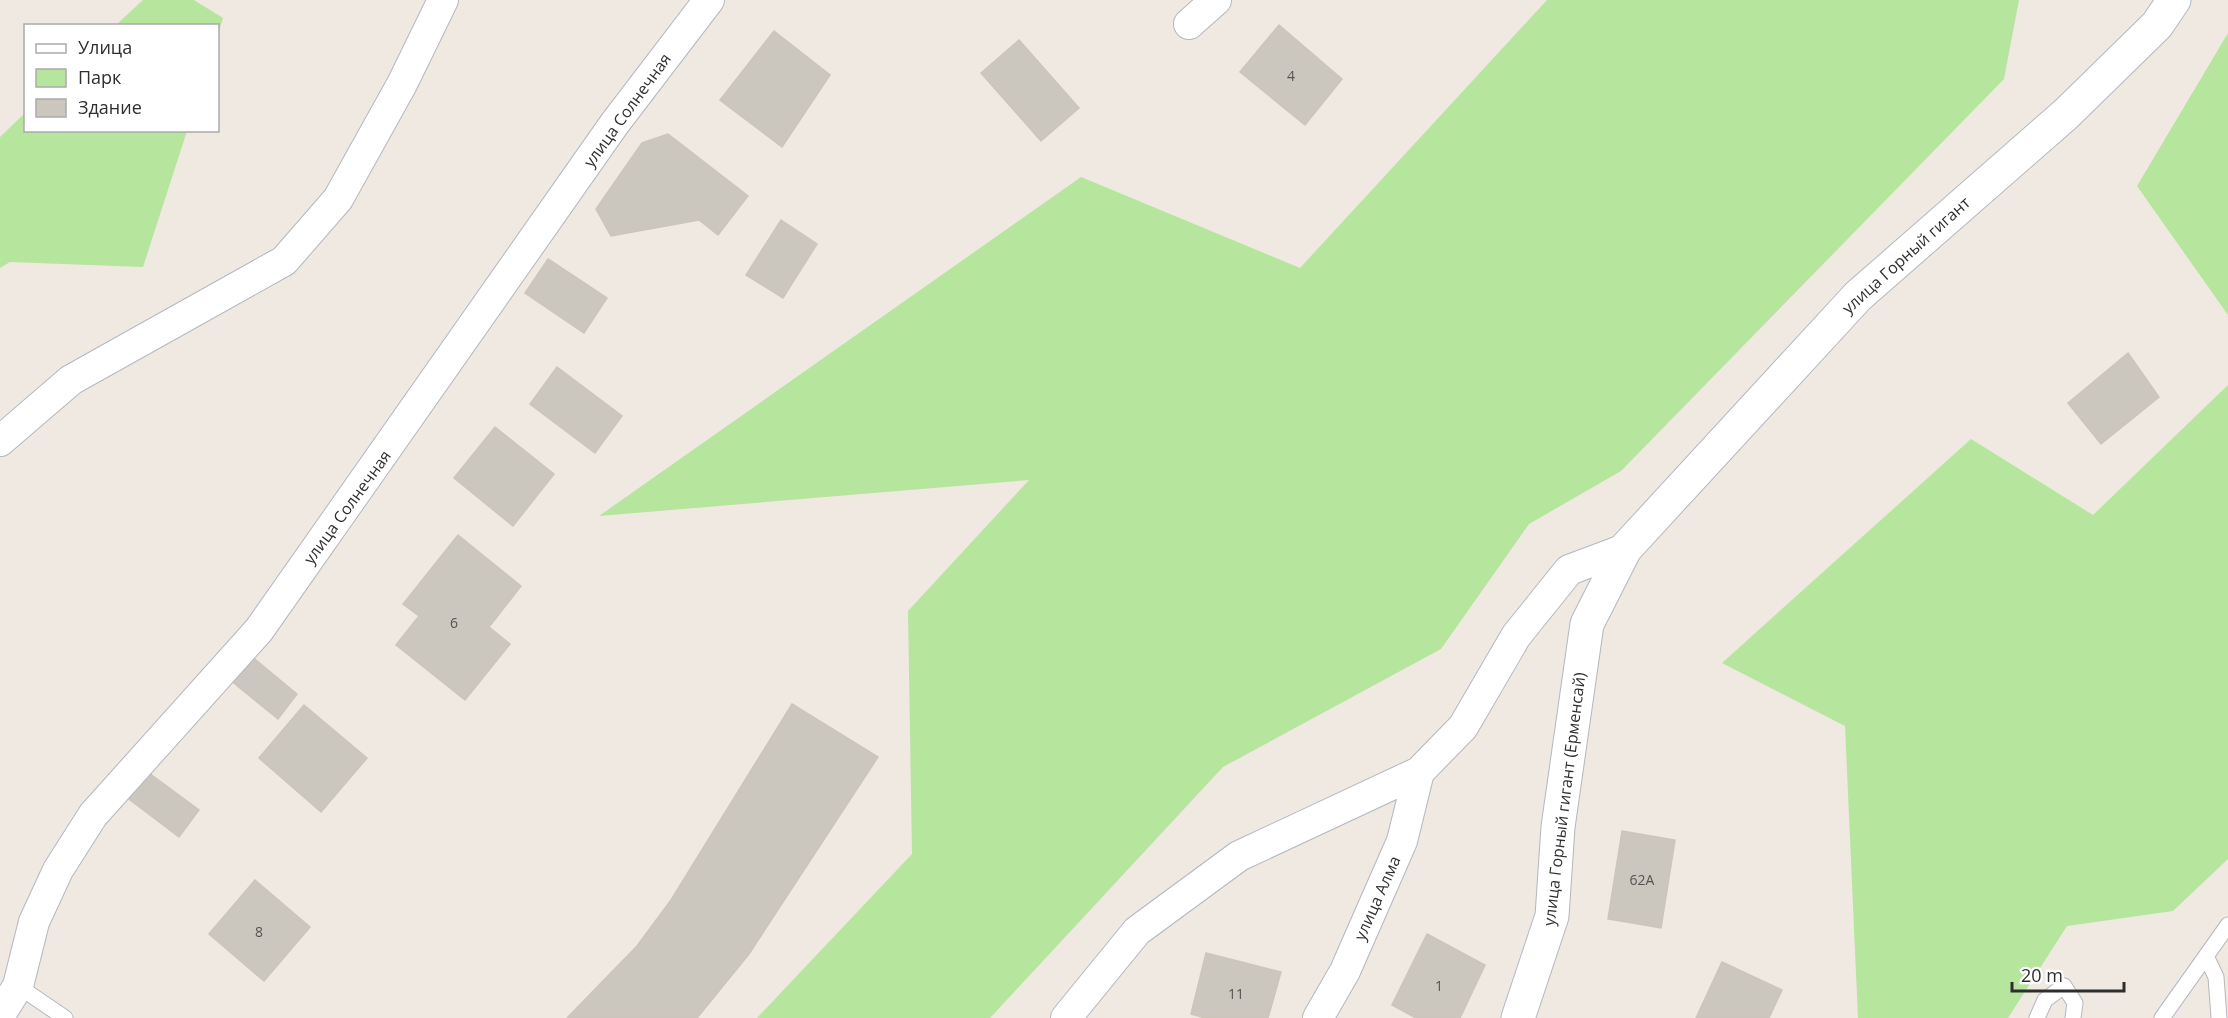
<svg xmlns="http://www.w3.org/2000/svg" width="2228" height="1018" font-family="'Open Sans',sans-serif">
	<style>
		.green { fill: #b6e59e }
		.building { fill: #cbc7bf; stroke: #cbc5ba; stroke-width: 1.5 }
		.lines { fill: none; stroke-linecap: round; stroke-linejoin: round }
		.service-casing { stroke: #b4b7c1; stroke-width: 17 }
		.minor-casing { stroke: #b4b7c1; stroke-width: 32 }
		.tertiary-casing { stroke: #b4b7c1; stroke-width: 35 }
		.service { stroke: #fff; stroke-width: 15 }
		.minor { stroke: #fff; stroke-width: 30 }
		.tertiary { stroke: #fff; stroke-width: 33 }
		.labels { text-anchor: middle; dominant-baseline: central; stroke-width: 4.5; stroke-linejoin: round; paint-order: stroke }
		.number-label { font-size: 14px; fill: #555452 }
		.street-label { font-size: 16px; fill: #2e2e2e; stroke: #fff }
	</style>
	<rect width="100%" height="100%" fill="#efe9e1"/>
	<!-- green -->
	<path class="green" d="M143,0H194L223,18L218,34V26L116,25Z
		M1547,0H2019L2004,79L1621,471L1529,524L1441,649L1223,767L990,1018H757L912,854L908,611L1029,480L599,516L1081,177L1300,268Z
		M2228,33V315L2137,186Z
		M25,113L26,130L187,131L143,267L10,262L0,268V137Z
		M2228,385V859L2173,911L2067,926L2008,1018H1858L1845,726L1722,663L1971,439L2093,515Z"/>
	<!-- building -->
	<path class="building" d="M1279,25L1342,79L1305,125L1240,72Z
		M774,31L830,75L782,147L720,100Z
		M1019,40L1079,108L1041,141L981,73Z
		M668,134L748,196L718,235L699,220L611,236L596,209L642,143Z
		M781,220L817,244L783,298L746,275Z
		M548,259L607,298L584,333L525,293Z
		M2128,353L2159,397L2101,444L2068,403Z
		M557,367L622,416L595,453L530,404Z
		M495,427L554,474L513,526L454,478Z
		M458,535L521,586L489,627L510,644L465,700L396,645L419,616L403,604Z
		M251,656L297,694L278,719L230,680Z
		M792,704L878,757L749,954L697,1018H567L637,946L671,900Z
		M304,705L367,758L321,812L259,758Z
		M149,773L199,810L179,837L129,799Z
		M1622,831L1675,840L1661,928L1608,919Z
		M255,880L310,927L264,981L209,934Z
		M1427,934L1485,965L1460,1018H1416L1392,1005Z
		M1206,953L1281,972L1268,1018H1205L1191,1014Z
		M1722,962L1782,990L1769,1018H1696Z"/>
	<g class="lines">
		<!-- service casing -->
		<g class="service-casing">
			<path id="service" d="M2206,956L2216,977L2219,1018
				M18,986L65,1018
				M2037,1018L2045,1000L2064,986L2075,1003L2073,1018
				M2162,1018L2228,925"/>
		</g>
		<!-- minor casing -->
		<g class="minor-casing">
			<path id="minor" d="M1189,24L1216,0
				M0,441L71,380L284,261L338,199L402,84L443,0
				M0,1015L18,986L34,922L58,870L93,815L259,630L615,123L709,0
				M1066,1018L1137,931L1239,856L1419,772L1463,727L1516,636L1569,570L1625,549
				M1318,1018L1345,971L1402,841L1419,772"/>
		</g>
		<!-- tertiary casing -->
		<g class="tertiary-casing">
			<path id="tertiary" d="M1518,1018L1552,916L1558,827L1587,624L1625,549L1858,296L2066,114L2157,25L2174,0"/>
		</g>
		<!-- service -->
		<use href="#service" class="service"/>
		<!-- minor -->
		<use href="#minor" class="minor"/>
		<!-- tertiary -->
		<use href="#tertiary" class="tertiary"/>
	</g>
	<g class="labels">
		<!-- number labels -->
		<g class="number-label">
			<text x="1291" y="75">4</text>
			<text x="454" y="622">6</text>
			<text x="1642" y="879">62А</text>
			<text x="259" y="931">8</text>
			<text x="1439" y="985">1</text>
			<text x="1236" y="993">11</text>
		</g>
		<!-- street labels -->
		<g class="street-label">
			<text transform="translate(627 110) rotate(-54)">улица Солнечная</text>
			<text transform="translate(1906 255) rotate(-42)">улица Горный гигант</text>
			<text transform="translate(347 507) rotate(-54)">улица Солнечная</text>
			<text transform="translate(1564 799) rotate(-83)">улица Горный гигант (Ерменсай)</text>
			<text transform="translate(1377 898) rotate(-66)">улица Алма</text>
		</g>
	</g>
	<!-- legend -->
	<rect x="24" y="24" width="195" height="108" fill="#ffffff" stroke="#ababab" stroke-width="1.5"/>
	<rect x="36" y="44" width="30" height="9" fill="#ffffff" stroke="#ababab" stroke-width="1.5"/>
	<text x="78" y="54" font-size="18" fill="#2e2e2e">Улица</text>
	<rect x="36" y="69" width="30" height="18" fill="#b6e59e" stroke="#ababab" stroke-width="1.5"/>
	<text x="78" y="84" font-size="18" fill="#2e2e2e">Парк</text>
	<rect x="36" y="99" width="30" height="18" fill="#cbc7bf" stroke="#ababab" stroke-width="1.5"/>
	<text x="78" y="114" font-size="18" fill="#2e2e2e">Здание</text>
	<!-- scale -->
	<path d="M2012 982v9h112v-9" fill="none" stroke="#2e2e2e" stroke-width="3"/>
	<text x="2021" y="982" font-size="18" fill="#2e2e2e" stroke="#ffffff" stroke-width="4.5" paint-order="stroke">20 m</text>
</svg>
